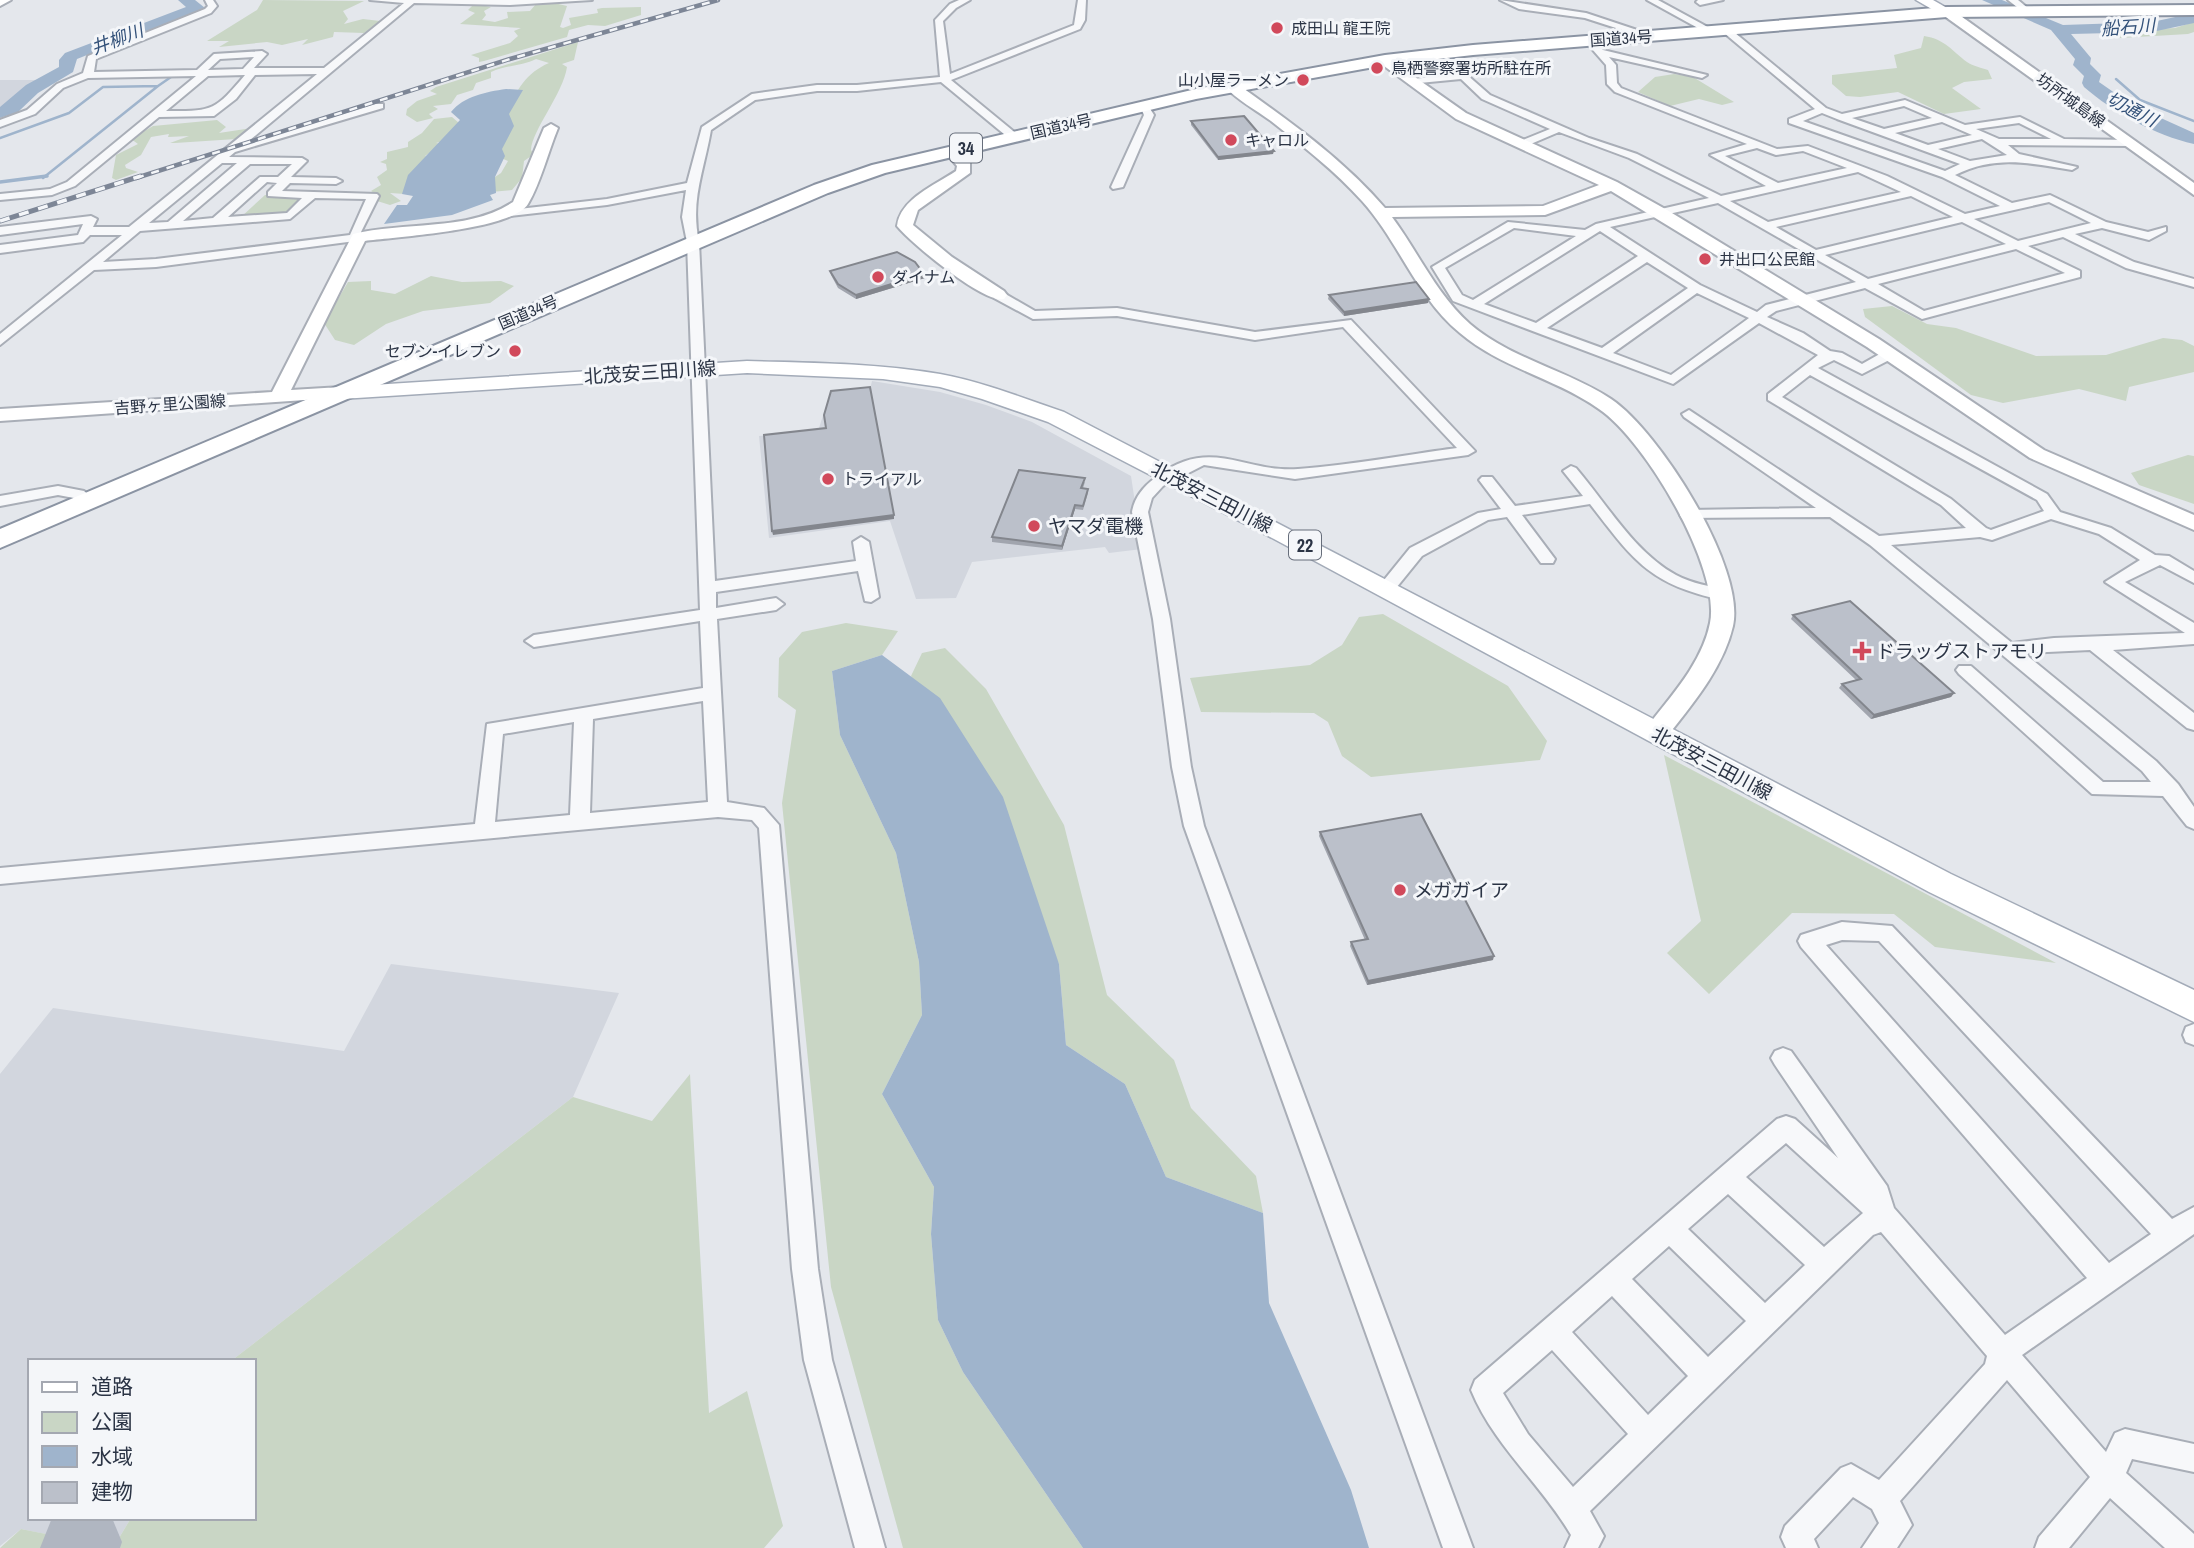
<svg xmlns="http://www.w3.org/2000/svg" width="2194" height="1548" font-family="'Archivo Narrow','Noto Sans JP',sans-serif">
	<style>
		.built { fill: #d2d6de }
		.green { fill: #c9d6c5 }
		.water { fill: #9fb4cc }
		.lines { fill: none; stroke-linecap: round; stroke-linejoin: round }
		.stream-far1 { stroke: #9fb4cc; stroke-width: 2.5 }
		.stream { stroke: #9fb4cc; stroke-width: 3.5 }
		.river { fill: #9fb4cc; fill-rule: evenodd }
		.taxiway { fill: #b0b6c1; fill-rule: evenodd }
		.street-casing { stroke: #a9aeb7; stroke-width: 4 }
		.secondary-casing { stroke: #a9aeb7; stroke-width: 4 }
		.primary-casing { stroke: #a3abb8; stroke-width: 3 }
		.highway-casing { stroke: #8b94a3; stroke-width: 4 }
		.street { fill: #f7f8fa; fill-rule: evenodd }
		.secondary { fill: #fff; fill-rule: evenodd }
		.primary { fill: #fff; fill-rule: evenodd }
		.highway { fill: #fff; fill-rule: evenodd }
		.rail-far1-casing { stroke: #7d8696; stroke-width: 4.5 }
		.rail-casing { stroke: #7d8696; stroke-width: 5 }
		.rail-far1 { stroke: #f4f6f9; stroke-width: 2.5; stroke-dasharray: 8; stroke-linecap: butt }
		.rail { stroke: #f4f6f9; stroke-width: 3.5; stroke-dasharray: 10; stroke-linecap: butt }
		.wall { fill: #a1a5ae }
		.shaded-wall { fill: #83868d }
		.building { fill: #bbc0ca; stroke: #83868d; stroke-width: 2 }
		.poi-dot { fill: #d1495b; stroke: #f4f6f9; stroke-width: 2.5 }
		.labels { text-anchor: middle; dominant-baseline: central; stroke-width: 6; stroke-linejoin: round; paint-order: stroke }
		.far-poi-label { font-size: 16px; fill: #2b3445; stroke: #f4f6f9; text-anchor: start }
		.far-street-label { font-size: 16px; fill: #2b3445; stroke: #f4f6f9 }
		.far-water-label { font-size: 18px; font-style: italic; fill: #34527a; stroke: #f4f6f9 }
		.shield { fill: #f4f6f9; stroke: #676e7b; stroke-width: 2 }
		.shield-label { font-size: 18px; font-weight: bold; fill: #2b3445 }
		.street-label { font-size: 19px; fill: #2b3445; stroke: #f4f6f9 }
		.poi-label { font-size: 19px; fill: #2b3445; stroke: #f4f6f9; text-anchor: start }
	</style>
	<rect width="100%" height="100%" fill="#e4e7ec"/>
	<!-- built -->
	<path class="built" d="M0,80H37L0,110Z
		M872,381L940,392L986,405L1032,422L1131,476L1142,549L1109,553L1105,547L972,562L956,598L916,599L890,521L769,538L759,436L818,431L830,394L870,389Z
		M391,964L619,993L573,1097L231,1361H30V1518H131L113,1548L21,1529L0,1546V1074L53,1008L344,1051Z"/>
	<!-- green -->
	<path class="green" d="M263,0L364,1L343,11L348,19L344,24L363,19L380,21L364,33L334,32L333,37L302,45L308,39L282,45L267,42L219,47L229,41H207L257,10Z
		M550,2L567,6L560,27L563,28L571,25L569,18L598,13L597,9L602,8L641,7V15L605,26L588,25L569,30L567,37L484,61L479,62V58L471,55L510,43L518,36L514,31L521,28L460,24L475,13L468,10L474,4L491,7L484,11L486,15L482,20L495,22L508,18L507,12L530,11L536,4Z
		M2194,22V32L2188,34L2120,38L2102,32L2175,28Z
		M1924,36C1945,39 1952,51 1967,62C1973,66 1982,68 1988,70L1992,79L1964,82L1952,88L1981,109L1944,114L1898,92L1860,97L1846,96L1832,84V75L1897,68L1894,55L1921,48Z
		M578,42L574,60L562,64L567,67C563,94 532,130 531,150L534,154L524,161L522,178L512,190L491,192L492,179L501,173L508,161L501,158C503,119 513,78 549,63L536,59C523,66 506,65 491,72V78L476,83L473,90L457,95L451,104L433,106L438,109L429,114L433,118L417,122L406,115L407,109L417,101L437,94L430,91L436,87Z
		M1674,74L1693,77L1734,102L1722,105L1699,99L1670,106L1638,92L1655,77Z
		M452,117L459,123L443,141L436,143L442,144L425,156L429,158L405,194L390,193L401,201L390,205L374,200L376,194L371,191L381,185L377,177L387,170L386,164L380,162L387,159V152L408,147V142L422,133L434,119Z
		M217,120L226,127L219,133L252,128L236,139L175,143H170L189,136L168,137L169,134L151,137L141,155L125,165L126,168L138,172L116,180L112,178L116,155L138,144L131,139L153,126Z
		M265,195L305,196L287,215L240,218Z
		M431,276L462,282L501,281L514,286L490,303L423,311L386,324L354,345L335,340L324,323L348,282L371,281V290L395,294Z
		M1892,306L1927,324L1956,328L2036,356L2106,355L2163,338L2182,340L2194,346V372L2129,387L2126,401L2079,389L2003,403L1971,395L1865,317L1863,309Z
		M2188,455L2194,456V504L2139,485L2131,473Z
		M1383,614L1508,686L1547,741L1540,760L1371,777L1342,756L1328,722L1314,713L1201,712L1190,678L1310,665L1342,645L1359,617Z
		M846,623L898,631L882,655L832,671L840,735L896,853L919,962L922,1015L882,1094L934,1187L931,1234L938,1320L963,1372L1083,1548H903L831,1287L782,803L796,710L778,697L779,658L802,632Z
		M945,648L986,689L1064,825L1107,995L1174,1060L1191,1108L1256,1176L1263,1213L1166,1177L1125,1084L1066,1045L1059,964L911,676L922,653Z
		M1664,755L2056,963L1935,947L1894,914L1792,913L1709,994L1667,953L1701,921Z
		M690,1074L709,1413L747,1391L783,1526L764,1548H113L131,1518H254V1361H231L573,1097L652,1121Z
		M21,1529L51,1535L44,1548H0Z"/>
	<!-- water -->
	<path class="water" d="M506,89L523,90L509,114L514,126L502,149L505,156L495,177L496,193L490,195L493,200L452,215L384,224L397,205H407L413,196L402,194L408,175L460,120L451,112C464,96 486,92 506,89Z
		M882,655L940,698L1003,797L1059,964L1066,1045L1125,1084L1166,1177L1263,1213L1269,1303L1351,1490L1369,1548H1083L963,1372L938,1320L931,1234L934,1187L882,1094L922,1015L919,962L896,853L840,735L832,671Z"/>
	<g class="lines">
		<!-- stream-far1 -->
		<path class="stream-far1" d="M2116,79L2140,100L2194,121
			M0,138L69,113L103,87L158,86L171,77
			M43,178L158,86"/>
		<!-- stream -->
		<path class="stream" d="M0,182L47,176"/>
		<!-- river -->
		<path class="river" d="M178,0H195L205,8L77,59L73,72L38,93L18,112L0,118V107L26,85L59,67V60L65,53L186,7Z
			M1982,0H2002L2063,25L2152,22L2194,13V23L2152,32L2071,34L2091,58L2090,64L2101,75L2099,82L2132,105L2194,133V144C2155,135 2114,113 2084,87L2082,83L2084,76L2073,65L2075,59L2051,30Z"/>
		<!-- taxiway -->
		<path class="taxiway" d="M52,1518H112L122,1542L120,1548H40Z"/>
		<!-- street casing -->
		<g class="street-casing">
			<path id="street" d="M205,0H213L217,6L211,13L96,59L94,72L197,70L214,54L262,51L267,54L254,68H324L404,3L370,0H592L510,5L414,3L244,145L375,104H383V108L235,152L229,157L302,158L307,161L291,177L336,178L342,181L336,184L290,183L282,191L377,194L379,196L361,232L363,240L156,267L94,270L0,345V334L122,235H90L83,242L0,253V245L78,235L83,224L0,235V227L91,216L97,219L93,227H129L317,74L255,75L236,99L214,116L159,117L75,186L52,195L0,200V194L50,189L67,182L196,76L88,78L63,88L35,114L0,127V120L27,110L57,84L83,73L88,56L205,9L208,6ZM254,57L243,69L208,70L220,59ZM245,75C214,112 212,111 166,111L208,76ZM222,163H237L168,222L149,223ZM250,164H292L278,177H260L213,218L183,221ZM267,182L277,183L268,192V196L302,198L287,213L228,217ZM315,198L366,199L350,235L156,259L103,262L140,231L290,219Z
				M959,0H970L956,8L943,21L950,74L1074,25L1078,0H1086L1085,20L1080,29L951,80L1018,135V139H1010L941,82L857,91H817L755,100L711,130C704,171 690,200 699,242L715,581L856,561L853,542L861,537L869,542L879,597L871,602L865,601L858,571L716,592V608L776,598L784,604L776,610L717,619L727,802L764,808L779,825L818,1269L832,1360L885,1548H855L804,1360L792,1269L759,828L752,820L718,817L0,884V868L475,824L487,724L703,688L700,621L534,647L525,641L534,635L700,610L687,242L682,217L686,190L607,205L510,216L504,213L510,210L607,199L687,183L702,127L752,94L817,85H857L940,77L935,20L950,4ZM703,701L708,802L590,813L593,719ZM574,722L570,815L495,822L503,734Z
				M1500,0L1586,13L1655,36L1647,38L1585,18L1519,9Z
				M1647,0H1658L1715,31L1707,33Z
				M1698,0H1723L1700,5L1696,2Z
				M2008,0H2018L2029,9L2022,11Z
				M1723,28H1729L1826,108L1842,114L1905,100L1965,125L2020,117L2064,139L2131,140L2136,143L2131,146L2008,145L2019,154L2077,167L2072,170C2029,163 1996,155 1955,175L2012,203L2050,195L2106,222L2148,232L2166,227V231L2149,240L2102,228L2075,234L2134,262L2194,279V287L2126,268L2063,237L2028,246L2080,271V277L1922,319L1865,288L1776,311L1767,317L1803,333L1830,351L1842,353L1862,364L1885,351H1895V357L1862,374L1834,360L1818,368L2047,494L2060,512L2111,528L2155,555L2169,556L2194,571V583L2160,565L2125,582L2194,623V644L2113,650L2194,713V730L2187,728L2090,650L2024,653L2156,761L2178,784L2194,807V829L2187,826L2163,796L2092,794L1959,674L1956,670L1959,666H1971L2103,782H2151L2142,771L1870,545L1830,517L1682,518L1680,515L1688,510L1816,508L1684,417L1682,414L1689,410L1879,536L1966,528L1941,505L1768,400V394L1818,355L1759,323L1673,384L1453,301L1432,267L1508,222L1585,230L1596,224L1709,198L1629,158L1559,132L1526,146H1518V142L1550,129L1482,99L1461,79L1409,84L1412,79L1466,74L1490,95L1589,138L1637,154L1721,196L1766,186L1710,155L1747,144L1615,92L1607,84L1606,65L1585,41L1590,38L1603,50L1707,75L1702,78L1609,57L1616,65L1617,83L1621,88L1777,149L1808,146L1887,176L1965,214L2000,206L1942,177L1789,123V119L1815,109L1723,32ZM1904,106L1932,118L1884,129L1852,118ZM1822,113L1837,119L1960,164L1945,171L1803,121ZM1942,122L1972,135L1928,145L1895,133ZM2019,123L2051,139H1999L1976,129ZM1982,139L2007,155L1970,161L1938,149ZM1757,148L1776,155L1803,151L1847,168L1778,183L1725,156ZM1858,172L1901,192L1768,222L1730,201ZM1911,196L1953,217L1816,250L1776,227ZM2049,202L2091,223L2018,241L1974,219ZM1718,203L1856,282L1766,305L1757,312L1700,285L1610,227ZM1962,222L2006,244L1868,279L1825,255ZM1514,228L1576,236L1473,300L1462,295L1445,268ZM1600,231L1638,256L1536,323L1484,304ZM2016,249L2065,273L1924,311L1878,284ZM1647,262L1688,288L1602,348L1547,328ZM1697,293L1749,318L1671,375L1613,353ZM1810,375L2037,500L2044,511L1991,530L1986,528L1951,499L1782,397ZM2051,519L2099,534L2140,560L2105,582L2185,633L2054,638L2012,643L1891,545L1980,537L1992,540Z
				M1139,104H1147L1154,115L1123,187L1113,189L1111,187L1144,115Z
				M994,292H1002L1035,311L1117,308L1255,332L1351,320L1475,451L1468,455L1295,479L1204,465L1163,486L1152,498L1148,512L1170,619L1191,767L1204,826L1473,1548H1443L1184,826L1172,767L1153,619L1132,512C1134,498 1144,486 1155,478C1210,435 1243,473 1298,469C1351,465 1404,455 1457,448L1343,327L1255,340L1117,316L1033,319L994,298Z
				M1571,466L1576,468C1606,503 1634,552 1676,575C1692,584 1711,586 1728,591L1730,595L1728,599L1722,600C1649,584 1634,561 1590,504L1522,515L1555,559L1553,563H1541L1507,517L1488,520L1422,556L1392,593H1380L1378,589L1380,585L1410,548L1478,513L1501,509L1479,480L1482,477H1492L1515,506L1583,496L1563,471Z
				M58,486L84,491L96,501L88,506L74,498L58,495L0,506V496Z
				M1842,922L1892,926L2172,1219L2194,1207V1234L2022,1355L2106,1452L2115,1433L2125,1429L2194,1444V1472L2132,1459L2126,1473L2194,1534V1548H2165L2110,1498L2069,1548H2035L2039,1537L2090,1477L2007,1380L1900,1501L1912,1525L1897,1548H1862L1879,1523L1872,1509L1853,1497L1814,1539L1818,1548H1786L1781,1537L1785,1526L1841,1468L1851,1464L1879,1480L1985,1364L1987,1356L1881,1232L1873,1235L1590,1511L1604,1536L1598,1548H1565L1571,1535C1541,1484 1494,1446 1471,1390L1475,1380L1777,1119L1786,1116L1795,1119L1838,1158L1775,1065L1771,1058L1775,1051L1783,1048L1791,1051L1887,1186L1894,1208L2005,1335L2087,1278L1801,947L1798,941L1801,935ZM1842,940L1879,941L2151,1234L2109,1263L1826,945ZM1786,1143L1863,1213L1824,1247L1746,1177ZM1728,1194L1805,1265L1765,1303L1688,1229ZM1669,1246L1746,1321L1708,1357L1632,1279ZM1612,1296L1688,1376L1648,1415L1572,1332ZM1552,1350L1628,1434L1573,1487L1528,1434L1503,1393Z
				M2194,1024V1045L2186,1042L2183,1035L2186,1027Z"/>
		</g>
		<!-- secondary casing -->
		<g class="secondary-casing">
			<path id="secondary" d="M0,0H11L0,6Z
				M1943,9H1951L2194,183V195L1943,15Z
				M1385,56L1466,113L1617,182L1667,210L1879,339L2044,450L2194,515V530L2030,458L1867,347L1611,191L1545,215L1392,217C1418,252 1437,295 1470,324C1511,359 1567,370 1611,399C1659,431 1746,568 1733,626C1723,669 1691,706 1665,739L1656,742L1647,739L1643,733L1647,727C1671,696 1702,663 1710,623C1721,568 1645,440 1599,409C1555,378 1501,368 1460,333C1417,298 1399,242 1362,201C1335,171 1303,146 1271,121C1256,110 1237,100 1224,86L1236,83C1289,121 1342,158 1385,208L1543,206L1599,185L1456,119L1380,63V57Z
				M551,124L558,128C548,152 541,182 528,204C512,230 396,237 365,241L291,390L341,387L348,389L351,393L348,397L0,421V409L272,392L353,234C404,221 468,232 513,202L544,128Z
				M952,148L970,162V173L918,210L913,225L952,257L1004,291L1007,295L1004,299C984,304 911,243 897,226C900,199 935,185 956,171L957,166L945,152Z"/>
		</g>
		<!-- primary casing -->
		<g class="primary-casing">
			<path id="primary" d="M1916,0H1933L1954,12L1942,15Z
				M747,361C811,363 877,363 940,374C983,382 1023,398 1064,412L1951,874L2194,990V1022L1929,892L1274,539L1048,422L982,399L940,387L883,379L747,373L341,399L330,393L341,387Z"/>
		</g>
		<!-- highway casing -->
		<g class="highway-casing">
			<path id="highway" d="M2194,5V15L1947,17L1473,55L1385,65L1196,99L885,173L828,193L0,548V529L814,185L872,165L1196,89L1385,55L1473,45L1947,7Z"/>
		</g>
		<!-- street -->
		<use href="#street" class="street"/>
		<!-- secondary -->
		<use href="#secondary" class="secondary"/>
		<!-- primary -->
		<use href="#primary" class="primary"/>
		<!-- highway -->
		<use href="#highway" class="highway"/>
		<!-- rail-far1 casing -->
		<g class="rail-far1-casing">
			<path id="rail-far1" d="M136,178L510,59L718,0"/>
		</g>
		<!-- rail casing -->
		<g class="rail-casing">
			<path id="rail" d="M0,221L141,176"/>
		</g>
		<!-- rail-far1 -->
		<use href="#rail-far1" class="rail-far1"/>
		<!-- rail -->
		<use href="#rail" class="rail"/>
	</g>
	<!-- wall -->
	<path class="wall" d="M1191,121L1273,154L1218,160L1191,125Z
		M830,271L925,278L856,299L838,288L831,275Z
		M1329,295L1428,303L1344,316L1328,299Z
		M1085,482L1083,488L1088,493L1083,510L1075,509L1062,550L992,542V537Z
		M1793,615L1954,693L1951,697L1871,719L1839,688L1842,684L1856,680L1791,619Z
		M1320,832L1493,960L1367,985L1350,946L1351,942L1365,940L1319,836Z"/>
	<!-- shaded-wall -->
	<path class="shaded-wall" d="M1274,151L1273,154L1218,160V157Z
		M924,274L925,278L856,299V295Z
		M1429,299L1428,303L1344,316V312Z
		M1075,505V509L1062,550V546Z
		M894,515V519L773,535L772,531Z
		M1954,693L1951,697L1871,719L1874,715Z
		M1494,956L1493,960L1367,985L1368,981Z"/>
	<!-- building -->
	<path class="building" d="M1244,116L1274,151L1218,157L1191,121Z
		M897,252L915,262L924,274L856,295L838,284L830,271Z
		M1416,282L1429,299L1344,312L1329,295Z
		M870,387L894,515L772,531L764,435L826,428L824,415L831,391Z
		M1019,470L1085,478L1081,488L1088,489L1083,506L1075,505L1062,546L992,537Z
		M1850,601L1954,693L1874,715L1842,684L1861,679L1793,615Z
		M1421,814L1494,956L1368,981L1351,942L1368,939L1320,832Z"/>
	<!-- markers -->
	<g class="poi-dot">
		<circle cx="1277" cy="28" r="7"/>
		<circle cx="1377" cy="68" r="7"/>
		<circle cx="1303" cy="80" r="7"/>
		<circle cx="1231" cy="140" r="7"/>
		<circle cx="1705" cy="259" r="7"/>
		<circle cx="878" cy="277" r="7"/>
		<circle cx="515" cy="351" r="7"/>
		<circle cx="828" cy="479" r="7"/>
		<circle cx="1034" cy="526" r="7"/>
		<path d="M1858.5 640.5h7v7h7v7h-7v7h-7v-7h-7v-7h7z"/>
		<circle cx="1400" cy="890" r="7"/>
	</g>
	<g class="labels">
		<!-- far-poi labels -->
		<g class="far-poi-label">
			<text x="1291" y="28">成田山 龍王院</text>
			<text x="1391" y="68">鳥栖警察署坊所駐在所</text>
			<text x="1289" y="80" text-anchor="end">山小屋ラーメン</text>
			<text x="1245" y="140">キャロル</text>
			<text x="1719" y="259">井出口公民館</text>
			<text x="892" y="277">ダイナム</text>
			<text x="501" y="351" text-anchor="end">セブン-イレブン</text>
			<text x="842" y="479">トライアル</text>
		</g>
		<!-- far-street labels -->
		<g class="far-street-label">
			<text transform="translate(1621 38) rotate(-4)">国道34号</text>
			<text transform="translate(2071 100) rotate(36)">坊所城島線</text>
			<text transform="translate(1061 126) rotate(-13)">国道34号</text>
			<text transform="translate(528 312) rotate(-23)">国道34号</text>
			<text transform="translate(170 404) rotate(-4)">吉野ヶ里公園線</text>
		</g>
		<!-- far-water labels -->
		<g class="far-water-label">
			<text transform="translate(2128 27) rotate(-4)">船石川</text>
			<text transform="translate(117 39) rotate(-21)">井柳川</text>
			<text transform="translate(2132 109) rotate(27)">切通川</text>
		</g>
		<!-- shield labels -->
		<g class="shield">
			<rect x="950" y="133.5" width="32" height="29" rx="5"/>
			<rect x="1289" y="530.5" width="32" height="29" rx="5"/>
		</g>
		<g class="shield-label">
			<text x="966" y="148">34</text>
			<text x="1305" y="545">22</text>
		</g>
		<!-- street labels -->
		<g class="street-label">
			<text transform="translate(650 372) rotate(-4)">北茂安三田川線</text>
			<text transform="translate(1212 497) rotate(27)">北茂安三田川線</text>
			<text transform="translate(1712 763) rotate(28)">北茂安三田川線</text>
		</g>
		<!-- poi labels -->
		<g class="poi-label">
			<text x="1048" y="526">ヤマダ電機</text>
			<text x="1876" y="651">ドラッグストアモリ</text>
			<text x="1414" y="890">メガガイア</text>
		</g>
	</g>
	<!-- legend -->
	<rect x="28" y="1359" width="228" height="161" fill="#f4f6f9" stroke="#a4a8b1" stroke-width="2"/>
	<rect x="42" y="1382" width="35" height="10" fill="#ffffff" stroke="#a4a8b1" stroke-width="2"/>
	<text x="91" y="1394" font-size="21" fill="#2b3445">道路</text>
	<rect x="42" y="1412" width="35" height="21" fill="#c9d6c5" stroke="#a4a8b1" stroke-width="2"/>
	<text x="91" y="1429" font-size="21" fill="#2b3445">公園</text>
	<rect x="42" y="1446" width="35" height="21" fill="#9fb4cc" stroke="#a4a8b1" stroke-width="2"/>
	<text x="91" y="1464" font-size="21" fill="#2b3445">水域</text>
	<rect x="42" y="1482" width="35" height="21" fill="#bbc0ca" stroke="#a4a8b1" stroke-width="2"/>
	<text x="91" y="1499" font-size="21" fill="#2b3445">建物</text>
</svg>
